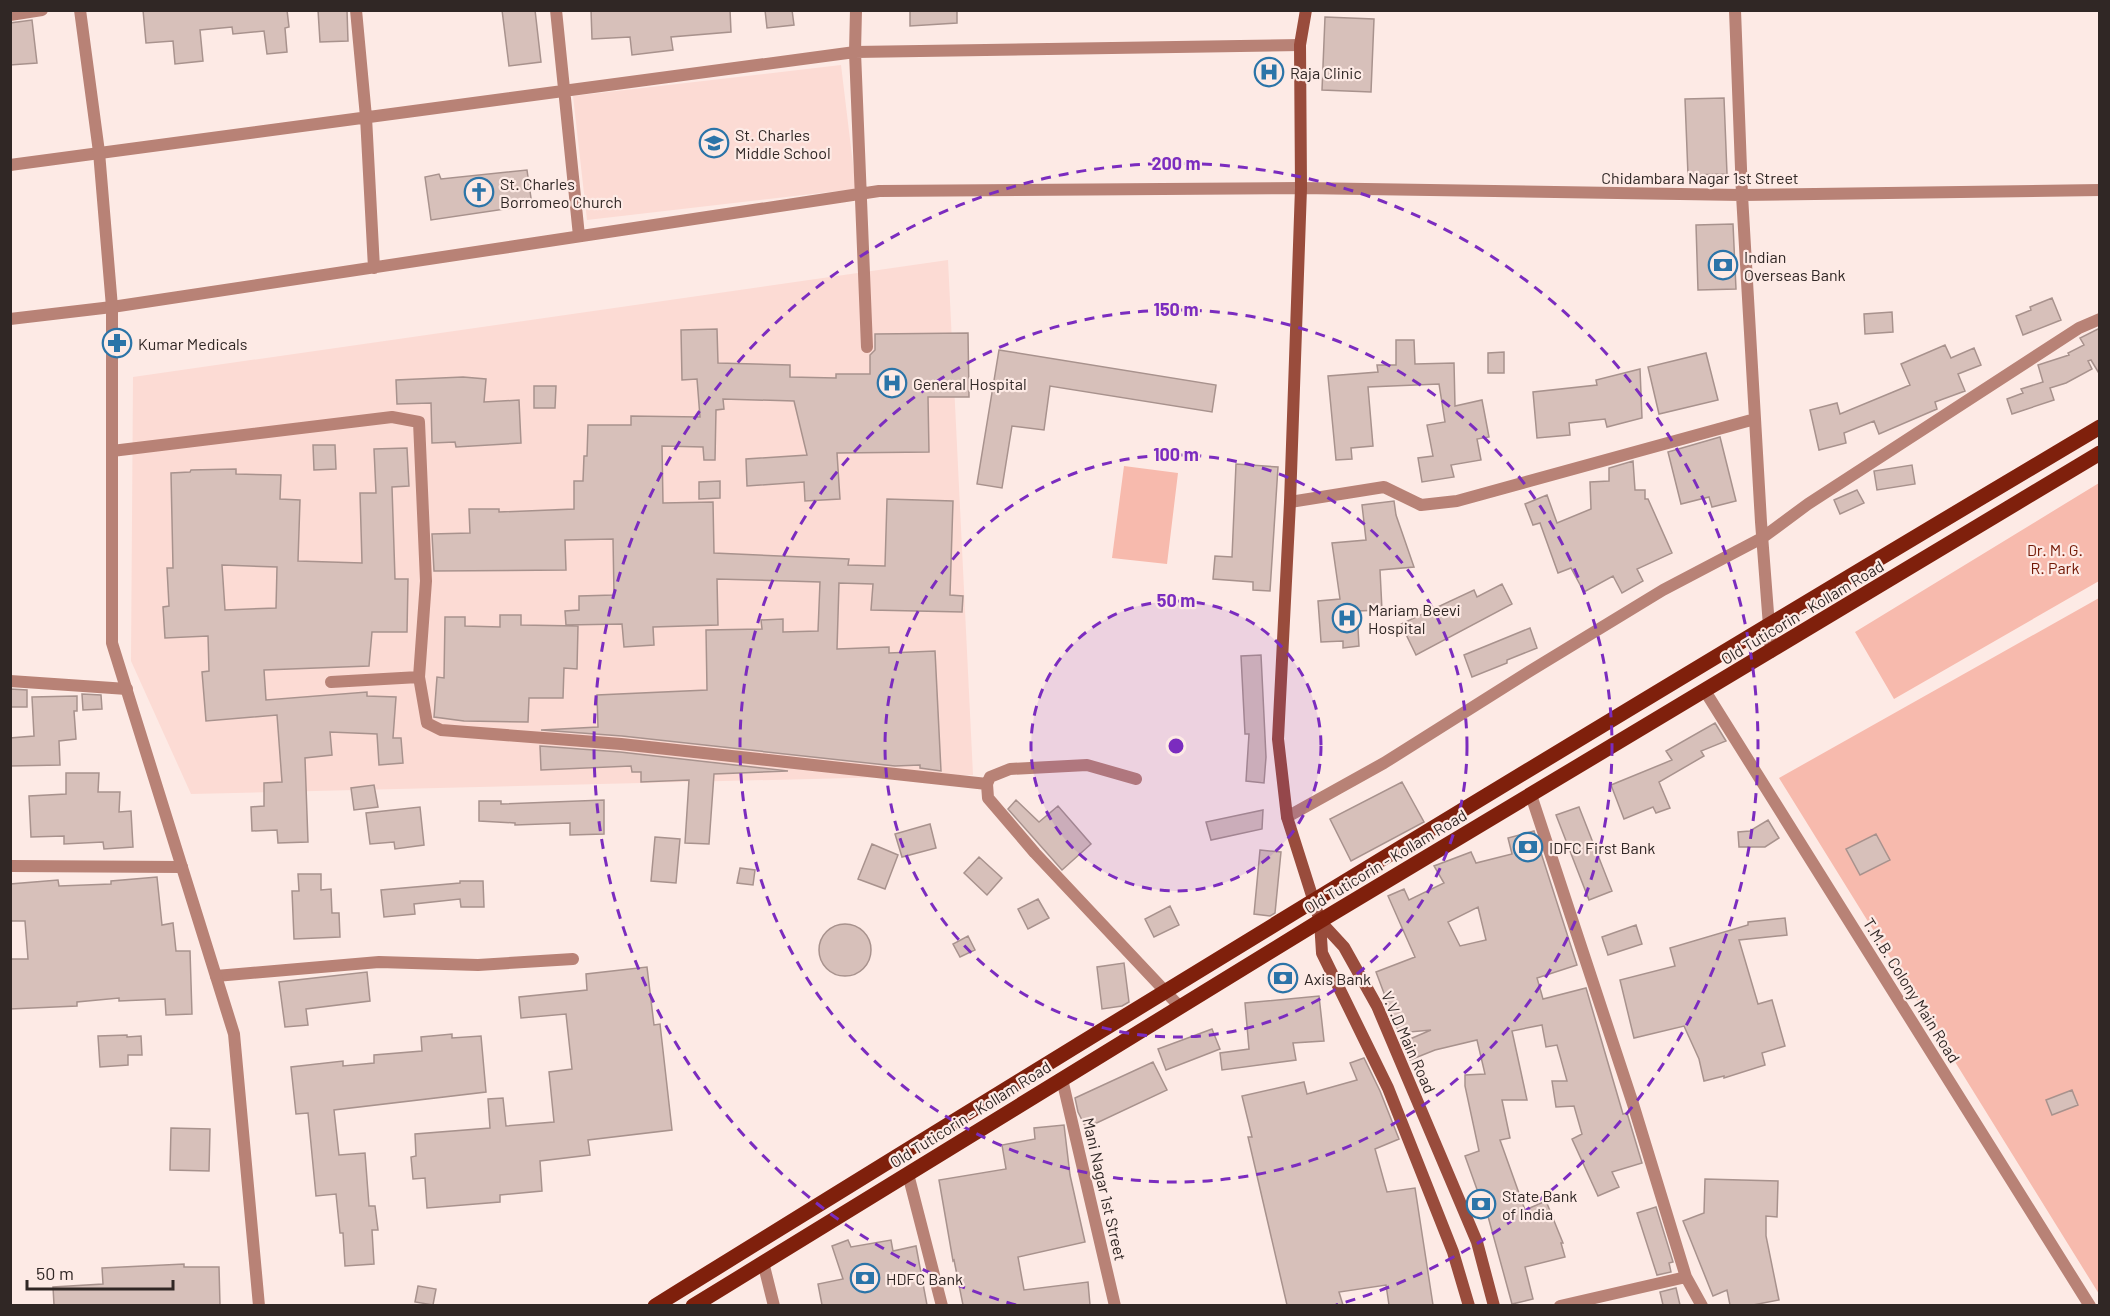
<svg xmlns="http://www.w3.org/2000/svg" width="2110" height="1316" font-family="Barlow,sans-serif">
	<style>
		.built { fill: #fcdbd4 }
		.green { fill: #f7baad }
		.building { fill: #d7c0ba; stroke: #a8928d; stroke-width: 1.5; fill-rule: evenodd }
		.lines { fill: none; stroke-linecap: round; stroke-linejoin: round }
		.minor { stroke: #b88276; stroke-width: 12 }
		.tertiary { stroke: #b88276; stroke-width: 12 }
		.secondary { stroke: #994c3c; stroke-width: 12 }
		.primary { stroke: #7f200c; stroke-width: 15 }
		.ring { fill: none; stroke: #7b2cbf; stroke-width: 3; stroke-dasharray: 10 8 }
		.labels { text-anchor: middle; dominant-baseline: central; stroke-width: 4.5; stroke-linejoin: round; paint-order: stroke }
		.poi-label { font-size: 16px; fill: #302725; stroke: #fdeae5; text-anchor: start }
		.street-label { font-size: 16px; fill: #302725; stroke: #fdeae5 }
		.park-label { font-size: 16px; fill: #711704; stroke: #fdeae5 }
		.centre { fill: #7b2cbf; stroke: #fdeae5; stroke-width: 3 }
		.ring-label { font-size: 18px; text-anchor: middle; font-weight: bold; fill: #7b2cbf; stroke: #fdeae5; stroke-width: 4.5; stroke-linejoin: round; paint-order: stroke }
	</style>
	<rect width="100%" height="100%" fill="#fdeae5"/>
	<!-- built -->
	<path class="built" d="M841,65L856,189L587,220L573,96Z
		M948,260L973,775L191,794L131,661L133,377Z"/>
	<!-- green -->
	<path class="green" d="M1124,466L1178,473L1167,564L1112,558Z
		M2099,483V581L1894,699L1855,632Z
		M2099,598V1294L1779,778Z"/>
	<!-- building -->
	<path class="building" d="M143,10H287L289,27L285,28L287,52L267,54L264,31L233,34L232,27L200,30L203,61L175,64L173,41L146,43Z
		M318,10H347L348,41L320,42Z
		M502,10H535L541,62L509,66Z
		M591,10H730L731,32L671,37L673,50L632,55L630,37L592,39Z
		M765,10H792L794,25L767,28Z
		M910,10H957V23L910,26Z
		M1325,17L1374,19L1371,92L1322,90Z
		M32,20L37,63L10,65V23Z
		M1724,98L1727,174L1688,175L1685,99Z
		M527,170L532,205L431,220L425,177L439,174L441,179Z
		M1733,224L1736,289L1698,290L1696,225Z
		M2052,298L2061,320L2023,335L2016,316L2031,310L2030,307Z
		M1892,312L1893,332L1865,334L1864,314Z
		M2100,328V375L2091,360L2088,361L2092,369L2066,383L2050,388L2054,400L2012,414L2007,399L2023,393L2021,389L2043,382L2038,365L2069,355L2068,353L2084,345L2080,338Z
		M717,329L718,363L790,365V377L836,378V374H870V355L875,350V334L968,333L969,397H928L929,452L837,453L840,499L805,501L804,482L747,486L746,459L807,455L794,401L723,399L724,409L716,410L715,460H704L703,447L662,446L663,503L713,502L714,553L849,559L848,565L885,566L887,499L953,501L950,595L963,596L962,612L871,610L873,584L839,583L837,649L889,647V653L935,651L941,771L920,768V765L895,766L622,736L541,730L598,727L597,695L707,690L706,630L762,629L761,620L783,619V632L818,631L820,582L717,579L718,625L653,627L654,645L624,647L622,624L566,625L565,611L579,610V596L614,595L613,539L565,540L566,570L434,571L432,534L470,533L469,509H499V512L574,509V481H583L584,456H587L588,425H631V416L700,417L697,379L682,380L681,330Z
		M1396,340H1414L1415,364L1454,363L1455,406L1482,400L1489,437L1477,439L1481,460L1451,465L1454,477L1422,482L1418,458L1433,456L1427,425L1445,422L1439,384L1368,387L1373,446L1351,448L1352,459L1336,460L1328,376L1378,372L1377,365H1396Z
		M1945,345L1951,358L1974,348L1981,365L1958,374L1965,391L1935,402L1937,409L1879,434L1874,421L1844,433L1846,443L1819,450L1810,410L1837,403L1840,414L1910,385L1901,364Z
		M999,350L1216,385L1212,412L1050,386L1044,430L1012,426L1002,488L977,484Z
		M1504,352V373H1488V353Z
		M1706,353L1718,400L1659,414L1648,367Z
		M1640,369L1642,418L1607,427L1605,419L1569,423L1570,435L1537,438L1533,392L1597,385L1596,380Z
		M463,377L486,379L484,402L519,400L521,443L456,447L455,442L432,443L431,403L397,404L396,380Z
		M534,386H556L555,408H534Z
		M1720,437L1736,501L1712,507L1709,497L1681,504L1668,452Z
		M313,445H335L336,469L314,470Z
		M407,448L409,486L392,487L395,579H408L407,632H372L369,666L264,670L266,700L367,692V696L396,697L393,738H401L403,763L379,765L377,734L330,732L332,755L305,758L308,842L278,843L277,830L252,831L251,807L264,806V783L282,782L277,715L206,721L202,672L209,671L208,636L165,638L163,607L169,606L167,568H173L171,473L190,472L191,470L236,469V474L281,475L280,499L300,500L298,561L362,563L360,493H376L374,449ZM222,565L277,567L276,608L225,610Z
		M1633,461L1635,490H1645V499H1648L1672,553L1637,569L1643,581L1622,593L1613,576L1584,592L1571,568L1558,573L1540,523L1533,525L1525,504L1547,495L1557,523L1591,509L1590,482L1609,481V468Z
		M1236,464L1278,467L1270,591L1253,590V582L1213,579L1215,556L1232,557Z
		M1912,465L1915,484L1877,490L1874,471Z
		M720,481V498L699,499V482Z
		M1857,490L1864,503L1840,514L1834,500Z
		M1394,501L1396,515L1414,567L1380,570L1382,610L1357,611L1359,646L1343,648V641L1321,642L1318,601L1340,599L1332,543L1366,540L1362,505Z
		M1502,584L1512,604L1416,655L1401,624L1474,590L1477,597Z
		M500,615H521V625L578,626L577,669L564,668L563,698H529L528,722L464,721L434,717L437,677L444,678L445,617H465V626L500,627Z
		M1530,628L1537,648L1507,660V663L1472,677L1464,655Z
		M1261,655L1266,757L1264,783L1246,781L1249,734H1245L1241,656Z
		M10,689L27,690V707H10Z
		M82,694L101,695L102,709L83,710Z
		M77,696V711H74L76,739L59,741L60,765L10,766V738L34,736L32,697Z
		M1715,723L1726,741L1701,751L1704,756L1659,782L1670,808L1656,813L1653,807L1624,819L1611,785L1672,760L1666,751Z
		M540,746L620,752L788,771L714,774L709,844L685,843L689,780L641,782V772H632L631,766L541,770Z
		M66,773H99L98,792H120L119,812L131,811L133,847L104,849L103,842L64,844V836L31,837L29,796L66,794Z
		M1402,782L1424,822L1351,861L1330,819Z
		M374,785L378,807L354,810L351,788Z
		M604,800V834L570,835V823L515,825V823L479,821V801H501V804Z
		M1016,800L1039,822L1058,806L1091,844L1062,870L1008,809Z
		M420,807L424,845L395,849L394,842L370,844L366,813Z
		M1579,807L1612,891L1589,900L1556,815Z
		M1263,810L1262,829L1211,840L1206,822Z
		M1768,820L1779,838L1765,847H1739L1738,832L1750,831Z
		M930,824L936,848L902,857L895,834Z
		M1534,831L1577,965L1537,978L1543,999L1586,988L1623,1114L1627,1113L1642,1163L1612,1172L1619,1187L1598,1196L1572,1139L1582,1134L1574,1106L1556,1107L1552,1081H1567L1557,1045L1546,1047L1542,1025L1512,1031L1527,1100H1502L1510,1138L1500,1140L1525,1210L1546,1201L1563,1243H1561L1565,1257L1525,1267L1533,1299L1512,1304L1486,1209H1484L1465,1156L1479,1151L1465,1086V1075L1485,1074L1477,1040L1435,1050L1410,1060L1403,1042L1431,1030L1399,1033L1376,972L1415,957L1388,896L1404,889L1409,900L1444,883L1434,866L1471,852L1476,863L1512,854L1508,838ZM1478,907L1486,940L1460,946L1448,922Z
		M1876,834L1890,860L1860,875L1846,849Z
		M655,837L680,839L676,883L651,881Z
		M872,844L898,855L885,889L858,879Z
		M1260,850L1281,852L1275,913L1270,916L1254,914Z
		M979,857L1002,878L987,895L964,873Z
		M740,868L755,870L753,885L737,883Z
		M298,874H321V890L331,889L332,913H339L340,937L294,939L292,891H299Z
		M157,877L162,925L173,923L176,951H190L192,1014L166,1015L165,999L119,1001V998L77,1002V1006L10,1009V959H28L25,921H10V884L58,880L59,886L111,884V881Z
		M460,881H483L484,907H461L460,899L414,904L415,914L384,917L381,890L460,883Z
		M1038,899L1049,918L1028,929L1018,909Z
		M1170,906L1179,925L1154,937L1145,919Z
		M1785,918L1787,935L1739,940L1758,1004L1772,1000L1785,1046L1762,1053L1765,1065L1724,1078V1076L1704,1081L1699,1059L1684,1026L1634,1038L1620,980L1675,966L1670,948L1748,925V922Z
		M819 950a26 26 0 1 1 52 0a26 26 0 1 1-52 0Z
		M1636,925L1642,944L1608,955L1602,937Z
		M968,936L975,950L960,957L953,944Z
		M1124,963L1129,1002L1122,1006L1102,1009L1097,967Z
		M647,967L654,1025L660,1024L672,1130L588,1140L590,1155L540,1161L542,1191L500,1195V1202L427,1208L425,1178L413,1179L411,1157L416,1156L415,1134L490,1128L488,1099L503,1098L506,1126L554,1122L549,1072L572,1069L566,1014L521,1018L519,997L587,990L586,974Z
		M367,972L370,1001L306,1009L308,1025L285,1027L279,982Z
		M1319,996L1324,1041L1293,1043L1296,1060L1222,1070L1220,1053L1249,1049L1245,1003Z
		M1212,1029L1220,1049L1166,1070L1158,1049Z
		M452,1034V1038L481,1036L486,1092L334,1110L339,1155L365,1153L369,1206H375L378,1230H372L374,1264L345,1266L343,1233H340L336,1194L316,1196L308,1113L296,1114L291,1067L343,1061V1066L374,1063V1055L422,1051L421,1037Z
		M127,1035V1037L141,1036L142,1055H128V1065L100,1067L98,1036Z
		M1364,1058L1380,1091L1399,1139L1375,1149L1387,1192L1415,1188L1433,1305H1389L1386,1285L1339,1292L1343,1305H1287L1248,1137H1252L1242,1096L1304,1082L1307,1094L1357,1080L1350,1063Z
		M1153,1062L1167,1090L1086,1128L1078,1112L1075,1098Z
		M2072,1090L2078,1105L2052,1115L2046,1100Z
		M1064,1125L1070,1175L1085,1242L1018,1257L1024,1290L1088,1282L1090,1305H963L954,1260L953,1261L939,1180L1006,1169L1002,1145L1035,1139L1034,1128Z
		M171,1128L210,1129L209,1171L170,1170Z
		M1705,1179L1778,1181L1777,1217L1766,1216V1236L1779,1300L1753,1305H1730L1727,1290L1713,1296L1683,1221L1704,1213Z
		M1656,1207L1673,1262L1669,1263L1671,1272L1657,1275L1637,1213Z
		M848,1240L851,1247L891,1240L893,1251L916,1246L927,1305H822L818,1284L843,1279L832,1246Z
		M184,1264V1267H219L220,1305H54L53,1287L103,1284L102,1268Z
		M418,1286L436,1289L433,1305L415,1302Z
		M1676,1288L1680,1305H1663L1660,1292Z"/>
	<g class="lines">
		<!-- minor -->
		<path class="minor" d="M356,10L366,117L374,268
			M556,10L579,236
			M856,10L855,52L867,347
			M1735,10L1742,195L1761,522L1771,652
			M10,15L42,10
			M10,165L855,52L1300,45
			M10,319L112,307L879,191L1301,188L1742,195L2100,190
			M112,451L392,417L419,422L426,581L419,677L427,723L441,730L621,744L987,784
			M1290,502L1384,487L1421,505L1457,501L1755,419
			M10,681L127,689
			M331,682L419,677
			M1705,691L2090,1306
			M1136,779L1087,765L1010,769L990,777L987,784L988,798L1035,853L1180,1007
			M1531,795L1633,1104L1686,1277
			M1287,817L1384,763L1530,671L1663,590L1762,538L1808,504L2079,328L2100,319
			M10,866L182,867
			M216,976L379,962L478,965L573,959
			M1062,1079L1115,1306
			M908,1174L942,1306
			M763,1262L774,1306
			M1560,1306L1686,1277L1702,1306"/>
		<!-- tertiary -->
		<path class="tertiary" d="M80,10L99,152L112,307V643L234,1034L259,1306"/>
		<!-- secondary -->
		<path class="secondary" d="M1306,10L1300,45L1301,188L1290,502L1278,739L1287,817L1320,921L1322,953L1388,1088L1453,1252L1469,1306
			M1320,921L1344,947L1377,1006L1477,1242L1494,1306"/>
		<!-- primary -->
		<path class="primary" d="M655,1306C1134,1009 1615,715 2100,427
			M693,1306L1320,921L2100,453"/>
	</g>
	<!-- distance rings -->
	<circle cx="1176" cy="746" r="145" fill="#7b2cbf" fill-opacity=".12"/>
	<g class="ring">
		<circle cx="1176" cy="746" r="145"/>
		<circle cx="1176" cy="746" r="291"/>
		<circle cx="1176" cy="746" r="436"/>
		<path d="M1016 1305A582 582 0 1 1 1336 1305"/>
	</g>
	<!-- icons -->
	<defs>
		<g id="hospital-ring" transform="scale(1.5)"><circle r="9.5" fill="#fdeae5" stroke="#2b74a8" stroke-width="1.5"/><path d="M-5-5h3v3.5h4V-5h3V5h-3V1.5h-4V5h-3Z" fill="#2b74a8"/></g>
		<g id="school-ring" transform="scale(1.5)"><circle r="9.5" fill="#fdeae5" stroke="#2b74a8" stroke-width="1.5"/><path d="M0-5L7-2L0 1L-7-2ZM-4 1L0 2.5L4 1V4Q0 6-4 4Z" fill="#2b74a8"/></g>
		<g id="church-ring" transform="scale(1.5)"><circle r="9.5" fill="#fdeae5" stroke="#2b74a8" stroke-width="1.5"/><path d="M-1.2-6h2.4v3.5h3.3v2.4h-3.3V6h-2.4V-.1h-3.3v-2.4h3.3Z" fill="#2b74a8"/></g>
		<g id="bank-ring" transform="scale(1.5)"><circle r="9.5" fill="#fdeae5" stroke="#2b74a8" stroke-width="1.5"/><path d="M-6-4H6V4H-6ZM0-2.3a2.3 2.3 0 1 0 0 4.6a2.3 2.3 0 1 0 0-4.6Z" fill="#2b74a8"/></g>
		<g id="pharmacy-ring" transform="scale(1.5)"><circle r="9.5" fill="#fdeae5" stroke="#2b74a8" stroke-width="1.5"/><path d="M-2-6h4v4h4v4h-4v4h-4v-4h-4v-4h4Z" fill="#2b74a8"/></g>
	</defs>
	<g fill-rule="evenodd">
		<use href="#hospital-ring" x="1269" y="72"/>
		<use href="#school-ring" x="714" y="143"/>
		<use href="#church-ring" x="479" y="192"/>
		<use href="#bank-ring" x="1723" y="265"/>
		<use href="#pharmacy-ring" x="117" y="343"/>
		<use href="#hospital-ring" x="892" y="383"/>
		<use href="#hospital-ring" x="1347" y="618"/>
		<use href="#bank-ring" x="1528" y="847"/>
		<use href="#bank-ring" x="1283" y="978"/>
		<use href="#bank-ring" x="1481" y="1204"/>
		<use href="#bank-ring" x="865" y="1278"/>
	</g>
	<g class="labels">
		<!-- poi labels -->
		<g class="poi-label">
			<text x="1290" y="72">Raja Clinic</text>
			<text x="735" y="134">St. Charles<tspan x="735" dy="18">Middle School</tspan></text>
			<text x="500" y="183">St. Charles<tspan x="500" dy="18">Borromeo Church</tspan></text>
			<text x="1744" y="256">Indian<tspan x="1744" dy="18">Overseas Bank</tspan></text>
			<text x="138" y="343">Kumar Medicals</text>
			<text x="913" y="383">General Hospital</text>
			<text x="1368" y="609">Mariam Beevi<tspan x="1368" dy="18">Hospital</tspan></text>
			<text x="1549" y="847">IDFC First Bank</text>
			<text x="1304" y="978">Axis Bank</text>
			<text x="1502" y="1195">State Bank<tspan x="1502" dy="18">of India</tspan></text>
			<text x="886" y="1278">HDFC Bank</text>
		</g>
		<!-- street labels -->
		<g class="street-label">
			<text x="1700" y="177">Chidambara Nagar 1st Street</text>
			<text transform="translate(1802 612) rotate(-31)">Old Tuticorin - Kollam Road</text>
			<text transform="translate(1385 861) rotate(-31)">Old Tuticorin - Kollam Road</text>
			<text transform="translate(1912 990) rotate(58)">T.M.B. Colony Main Road</text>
			<text transform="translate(1409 1042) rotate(66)">V.V.D Main Road</text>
			<text transform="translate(970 1114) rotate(-32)">Old Tuticorin - Kollam Road</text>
			<text transform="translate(1105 1189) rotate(77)">Mani Nagar 1st Street</text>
		</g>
		<!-- park labels -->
		<g class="park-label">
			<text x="2055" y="549">Dr. M. G.<tspan x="2055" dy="18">R. Park</tspan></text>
		</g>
	</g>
	<circle cx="1176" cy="746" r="9" class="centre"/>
	<g class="ring-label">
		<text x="1176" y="170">200 m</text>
		<text x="1176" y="316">150 m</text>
		<text x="1176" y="461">100 m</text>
		<text x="1176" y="607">50 m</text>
	</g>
	<!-- border -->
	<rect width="2110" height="1316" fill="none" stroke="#302725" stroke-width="24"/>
	<!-- scale -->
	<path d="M27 1280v9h146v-9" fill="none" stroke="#302725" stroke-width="3"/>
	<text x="36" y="1280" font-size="18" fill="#302725" stroke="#fdeae5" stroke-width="4.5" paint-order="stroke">50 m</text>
</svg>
